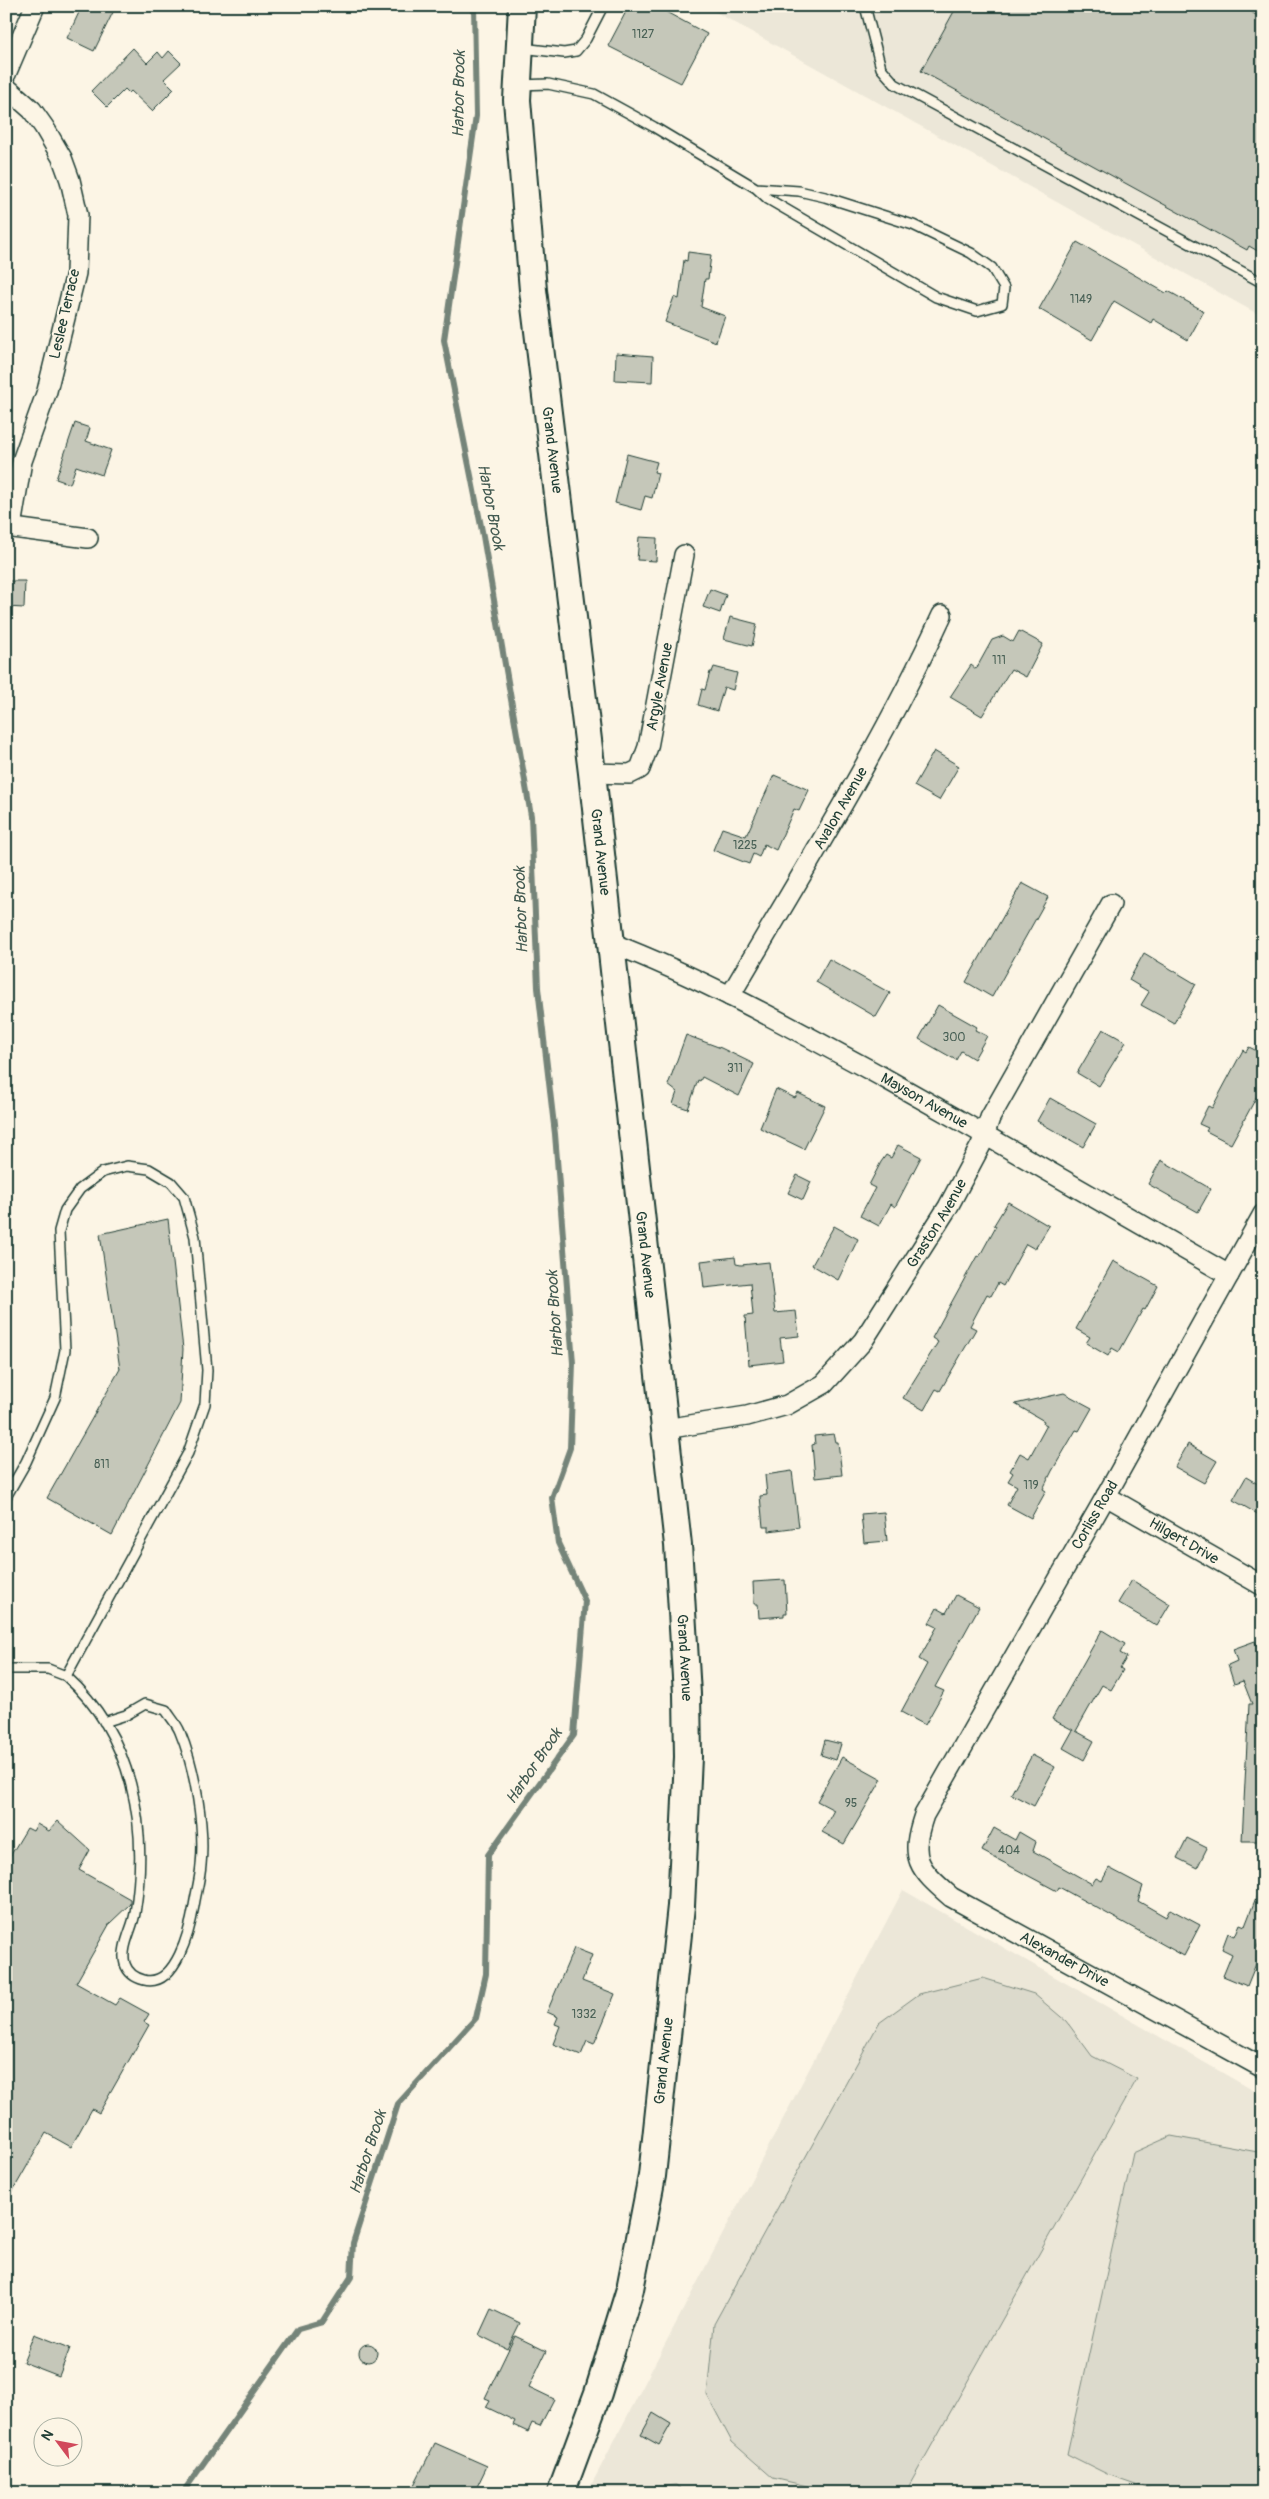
<svg xmlns="http://www.w3.org/2000/svg" width="1269" height="2499" font-family="Pangolin,sans-serif">
	<style>
		.built { fill: #ece7d8 }
		.green { fill: #dcdacc; stroke: #7e8c80 }
		.lines { fill: none; stroke-linecap: round; stroke-linejoin: round }
		.stream { stroke: #758479; stroke-width: 6 }
		.building { fill: #c5c7b9; stroke: #1f3d34 }
		.lane-casing { stroke: #1f3d34; stroke-width: 12 }
		.street-casing { stroke: #1f3d34; stroke-width: 22 }
		.secondary-casing { stroke: #1f3d34; stroke-width: 30 }
		.lane { stroke: #fcf5e5; stroke-width: 9 }
		.street { stroke: #fcf5e5; stroke-width: 19 }
		.secondary { stroke: #fcf5e5; stroke-width: 26 }
		.labels { text-anchor: middle; dominant-baseline: central; stroke-width: 4; stroke-linejoin: round; paint-order: stroke }
		.number-label { font-size: 12px; fill: #486055 }
		.street-label { font-size: 15px; fill: #1f3d34; stroke: #fcf5e5 }
		.water-label { font-size: 16px; font-style: italic; fill: #435a51; stroke: #fcf5e5 }
	</style>
	<rect width="100%" height="100%" fill="#fcf5e5"/>
	<filter id="ink" filterUnits="userSpaceOnUse"><feTurbulence type="fractalNoise" baseFrequency=".02" numOctaves="2"/><feDisplacementMap in="SourceGraphic" scale="10" xChannelSelector="R" yChannelSelector="G"/><feConvolveMatrix kernelMatrix="1 2 1 2 8 2 1 2 1" color-interpolation-filters="sRGB"/></filter>
	<g filter="url(#ink)">
		<!-- built -->
		<path class="built" d="M705,6H1263V317Z
			M903,1890L1263,2096V2493H587Z"/>
		<!-- green -->
		<path class="green" d="M983,1978L1034,1994L1067,2022L1092,2056L1137,2079L905,2493H837L773,2478L732,2442L707,2395L714,2324L879,2023L919,1994Z
			M1171,2136L1263,2153V2493H1161L1107,2474L1067,2454L1133,2153Z
			M676,2485L686,2493H648L651,2487Z"/>
		<g class="lines">
			<!-- stream -->
			<path class="stream" d="M187,2493L186,2488L298,2329L322,2322L351,2277L353,2243L398,2104L476,2018L486,1974L488,1855L574,1735L585,1601L558,1543L552,1498L570,1448L573,1363L555,1134L538,988L531,816L483,536L444,340L476,116L474,6"/>
		</g>
		<!-- building -->
		<path class="building" d="M82,6H116L94,51L67,38Z
			M629,6H655L707,34L681,83L608,46Z
			M957,6H1241L1263,19V254L1249,246L1247,250L921,71Z
			M133,48L147,63L158,52L163,58L169,51L181,63L164,79L174,89L152,111L131,91L129,93L125,89L107,107L91,91Z
			M1077,242L1166,293L1168,291L1204,311L1188,340L1153,319L1151,323L1114,301L1092,340L1039,309Z
			M688,252L711,255L708,279H705L701,307L725,316L716,342L665,322L674,297L679,299L684,260L687,261Z
			M616,353L653,356L652,382L615,380Z
			M75,423L90,428L86,441L111,450L102,475L76,466L70,484L56,479Z
			M627,454L657,462L654,472L658,473L652,498L645,496L641,510L615,503Z
			M639,537L657,538L656,561L637,560Z
			M6,581H25L24,608L6,607Z
			M710,589L726,595L720,613L703,607Z
			M730,617L757,624L752,646L724,639Z
			M1019,631L1043,644L1026,677L1011,669L982,716L950,697L971,665L976,669L992,640L1003,636L1013,642Z
			M714,667L737,673L733,690L724,687L717,711L698,705L702,689L705,690L710,672H712Z
			M934,751L959,766L939,800L914,786Z
			M774,775L809,790L799,811L794,809L776,850L764,844L759,857L753,854L749,864L713,850L722,828L746,836Z
			M1022,883L1048,897L992,997L966,982Z
			M1144,953L1196,984L1174,1023L1141,1005L1149,992L1129,980Z
			M829,959L890,993L876,1017L816,982Z
			M938,1005L977,1027L975,1030L987,1036L974,1059L961,1051L956,1060L919,1039Z
			M1103,1029L1126,1042L1099,1086L1077,1073Z
			M686,1035L721,1048L754,1064L739,1096L702,1077L700,1081L698,1080L688,1109L673,1104L677,1092L668,1085Z
			M1249,1047L1263,1054V1085L1231,1144L1206,1131L1208,1128L1199,1124L1208,1106L1212,1108L1243,1050L1246,1052Z
			M776,1089L795,1098L798,1093L825,1106L804,1149L760,1128Z
			M1050,1098L1096,1124L1083,1147L1037,1121Z
			M898,1145L921,1157L895,1207L891,1204L879,1226L860,1216L875,1188L869,1185L881,1162L886,1155L891,1158Z
			M1161,1160L1211,1189L1198,1212L1148,1184Z
			M797,1175L811,1182L803,1200L788,1193Z
			M1008,1202L1049,1226L1035,1249L1026,1244L1003,1286L998,1283L991,1296L987,1294L970,1326L976,1329L940,1391L936,1389L924,1410L903,1398L938,1342L932,1338L977,1256L979,1257L996,1226L994,1225Z
			M168,1219L183,1349L180,1403L112,1535L47,1498L120,1369L100,1234Z
			M834,1226L858,1239L838,1280L812,1265Z
			M735,1257L736,1264L741,1265L769,1262L775,1313L796,1311L799,1336L780,1338L783,1361L749,1365L745,1316L753,1315L750,1283L704,1288L701,1261Z
			M1113,1261L1158,1286L1145,1310L1143,1309L1119,1352L1112,1348L1108,1356L1086,1343L1090,1337L1076,1329Z
			M1064,1393L1092,1408L1079,1431L1076,1430L1052,1471L1043,1489L1046,1491L1031,1518L1007,1505L1017,1486L1008,1481L1013,1473L1010,1471L1020,1453L1029,1458L1047,1425L1043,1423L1044,1421L1015,1404Z
			M834,1434L836,1442H838L842,1475L815,1478L812,1445L815,1444L814,1436Z
			M1188,1444L1217,1461L1204,1483L1175,1467Z
			M792,1471L799,1527L769,1531V1527H763L760,1496L767,1495L765,1475Z
			M1246,1477L1263,1487V1517L1233,1500Z
			M884,1512L887,1541L864,1543L861,1514Z
			M785,1580L787,1613H784V1616L759,1618L758,1604H754L753,1582Z
			M1132,1580L1170,1604L1157,1626L1118,1603Z
			M956,1595L979,1607L935,1687L944,1691L925,1725L901,1712L927,1664L919,1659L937,1627L929,1623L937,1608L946,1613Z
			M1102,1630L1125,1644L1120,1653L1127,1657L1120,1668L1123,1670L1111,1690L1102,1685L1076,1731L1094,1741L1084,1760L1063,1748L1073,1730L1052,1719Z
			M1255,1641L1263,1663V1841H1242L1249,1704H1252L1243,1681L1234,1684L1228,1665L1237,1661L1233,1649Z
			M825,1740L841,1744L836,1760L821,1755Z
			M1032,1755L1055,1767L1034,1806L1011,1794Z
			M842,1757L882,1779L844,1844L822,1832L834,1810L817,1801Z
			M58,1821L90,1850L79,1870L130,1899V1904L110,1923L76,1983L115,2005L120,1998L149,2014L144,2022L149,2025L99,2113L92,2109L71,2147L46,2133L6,2203V1863L27,1828L33,1831L37,1824L49,1831Z
			M994,1828L1015,1840L1019,1832L1036,1842L1033,1851L1092,1884L1096,1878L1102,1881L1109,1868L1143,1886L1138,1901L1166,1917L1170,1909L1200,1925L1184,1956L1059,1887L1057,1891L982,1851Z
			M1187,1838L1207,1848L1197,1868L1177,1858Z
			M1262,1882L1263,1932L1257,1947L1262,1949L1247,1986L1223,1976L1232,1954L1222,1949L1228,1933L1235,1936L1240,1924L1245,1926Z
			M574,1948L592,1955L582,1981L615,1994L594,2044L587,2041L581,2055L553,2044L560,2026L555,2024L558,2017L547,2012Z
			M491,2309L520,2323L507,2349L479,2335Z
			M34,2334L70,2348L59,2376L23,2362Z
			M515,2336L546,2351L529,2387L554,2399L540,2426L532,2423L528,2432L513,2425L515,2421L486,2407L490,2400L485,2398Z
			M359 2353a9 9 0 1 1 18 0a9 9 0 1 1-18 0Z
			M653,2413L671,2424L659,2445L641,2435Z
			M435,2443L487,2466L474,2493H429L414,2485Z"/>
		<g class="lines">
			<!-- lane casing -->
			<g class="lane-casing">
				<path id="lane" d="M865,6L881,68L895,84L1263,283
					M522,48L564,53L576,51L586,39L603,6
					M520,85L548,84L594,94L654,127L756,188L799,191L825,197L913,225L971,253L992,268L1004,288L1002,304L977,311L936,297L768,199L756,188
					M6,1497L26,1462L55,1398L65,1350L59,1231L65,1210L80,1189L103,1172L127,1166L149,1169L171,1182L184,1197L195,1237L207,1370L205,1404L188,1453L66,1676L48,1669H6
					M66,1676C133,1736 149,1827 135,1913C133,1928 120,1948 125,1964C128,1973 136,1978 144,1980C176,1988 190,1929 194,1906C196,1893 200,1879 201,1865C205,1827 195,1768 180,1732C177,1724 170,1717 166,1710L145,1704L126,1715L104,1722"/>
			</g>
			<!-- street casing -->
			<g class="street-casing">
				<g id="street">
					<path d="M6,74L35,6"/>
					<path d="M6,87L32,110L44,127L62,158L70,180L78,215L76,273L47,391L22,461L11,527"/>
					<path d="M6,527L88,538"/>
					<path id="s1" d="M592,773L630,774L640,769L648,747L684,555"/>
					<path id="s2" d="M611,943C707,980 798,1031 888,1080C1002,1144 1115,1209 1229,1275"/>
					<path id="s3" d="M730,996C803,871 881,747 942,615"/>
					<path id="s4" d="M1263,1214L1106,1496L924,1815C909,1859 918,1868 951,1897L1263,2068"/>
					<path id="s5" d="M665,1429L747,1416L787,1405L824,1384L863,1341L948,1207L981,1145L990,1118L1111,904"/>
					<path id="s6" d="M1106,1496L1263,1586"/>
				</g>
			</g>
			<!-- secondary casing -->
			<g class="secondary-casing">
				<g id="secondary">
					<path id="s7" d="M522,6L517,100L533,290L592,773L678,1545L687,1694L688,1757L681,1906L652,2176L630,2289L598,2393L561,2493"/>
				</g>
			</g>
			<!-- lane -->
			<use href="#lane" class="lane"/>
			<!-- street -->
			<use href="#street" class="street"/>
			<!-- secondary -->
			<use href="#secondary" class="secondary"/>
		</g>
	</g>
	<g class="labels">
		<!-- number labels -->
		<g class="number-label">
			<text x="643" y="34">1127</text>
			<text x="1081" y="299">1149</text>
			<text x="999" y="660">111</text>
			<text x="745" y="845">1225</text>
			<text x="954" y="1037">300</text>
			<text x="735" y="1068">311</text>
			<text x="102" y="1464">811</text>
			<text x="1031" y="1485">119</text>
			<text x="851" y="1803">95</text>
			<text x="1009" y="1850">404</text>
			<text x="584" y="2014">1332</text>
		</g>
		<!-- street labels -->
		<g class="street-label">
			<text transform="translate(65 314) rotate(-77)">Leslee Terrace</text>
			<text stroke="none"><textPath href="#s7" startOffset="446">Grand Avenue</textPath></text>
			<text stroke="none"><textPath href="#s1" startOffset="134">Argyle Avenue</textPath></text>
			<text stroke="none"><textPath href="#s3" startOffset="218">Avalon Avenue</textPath></text>
			<text stroke="none"><textPath href="#s7" startOffset="851">Grand Avenue</textPath></text>
			<text stroke="none"><textPath href="#s2" startOffset="351">Mayson Avenue</textPath></text>
			<text stroke="none"><textPath href="#s5" startOffset="364">Graston Avenue</textPath></text>
			<text stroke="none"><textPath href="#s7" startOffset="1256">Grand Avenue</textPath></text>
			<text transform="translate(1095 1515) rotate(-60)">Corliss Road</text>
			<text stroke="none"><textPath href="#s6" startOffset="90">Hilgert Drive</textPath></text>
			<text stroke="none"><textPath href="#s7" startOffset="1661">Grand Avenue</textPath></text>
			<text stroke="none"><textPath href="#s4" startOffset="915">Alexander Drive</textPath></text>
			<text transform="translate(664 2061) rotate(-84)">Grand Avenue</text>
		</g>
		<!-- water labels -->
		<g class="water-label">
			<text transform="translate(459 94) rotate(-89)">Harbor Brook</text>
			<text transform="translate(491 507) rotate(79)">Harbor Brook</text>
			<text transform="translate(521 910) rotate(-92)">Harbor Brook</text>
			<text transform="translate(555 1314) rotate(-94)">Harbor Brook</text>
			<text transform="translate(534 1766) rotate(-56)">Harbor Brook</text>
			<text transform="translate(368 2152) rotate(-72)">Harbor Brook</text>
		</g>
	</g>
	<!-- margin -->
	<rect width="1269" height="2499" fill="none" stroke="#fcf5e5" stroke-width="25"/>
	<rect x="12" y="12" width="1244" height="2474" fill="none" stroke="#1f3d34" stroke-width="2" filter="url(#ink)"/>
	<!-- north arrow -->
	<g transform="translate(58 2442) rotate(302)"><circle r="24" fill="#fcf5e5" stroke="#a4ab9e"/>
	<path d="M0-4L9 19L0 12L-9 19Z" fill="#d1495b"/>
	<text y="-8" font-size="14" font-weight="bold" text-anchor="middle" fill="#1f3d34">N</text>
	</g>
</svg>
